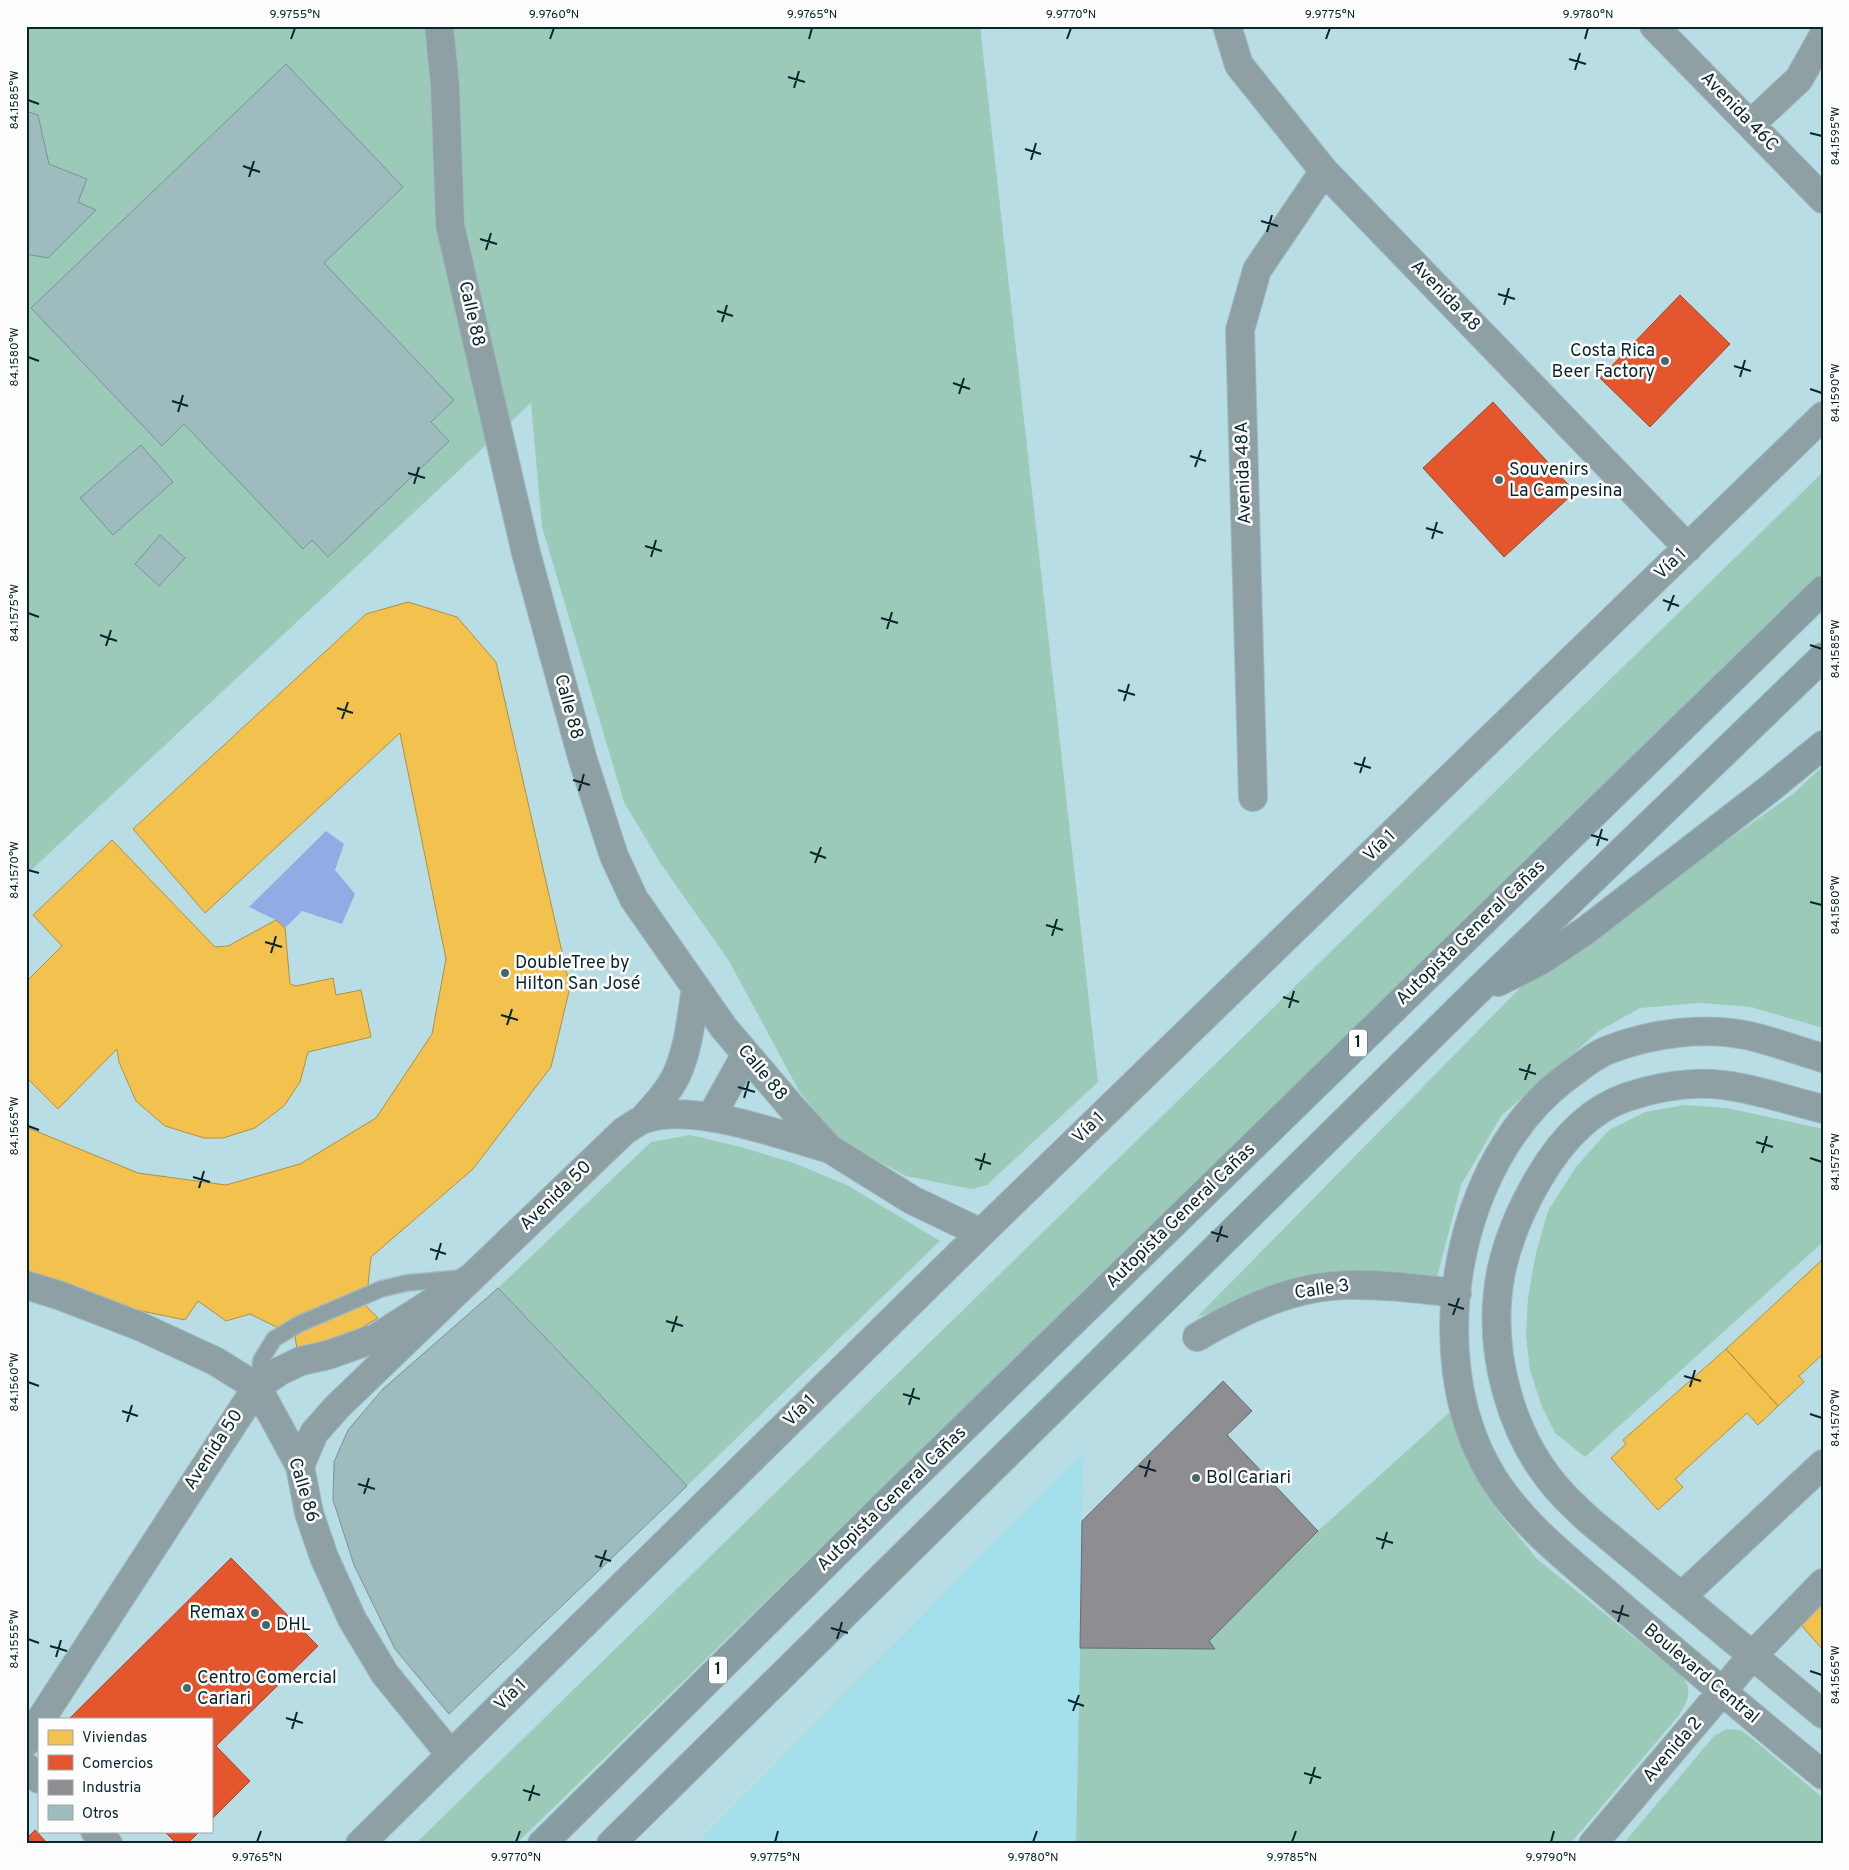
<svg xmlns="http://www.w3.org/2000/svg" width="1849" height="1870" font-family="Overpass,sans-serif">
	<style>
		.built { fill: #a4dfec }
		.green { fill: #9bcbb8 }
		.water { fill: #92abe4 }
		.homes { fill: #f2c14e; stroke: #ac9244 }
		.shops { fill: #e4572e; stroke: #a2482d }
		.industry { fill: #8d8d92; stroke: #656e73 }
		.building { fill: #9ebbbe; stroke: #769497 }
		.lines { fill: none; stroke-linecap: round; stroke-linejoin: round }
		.lane-casing { stroke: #9dbac0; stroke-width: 18 }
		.street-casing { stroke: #9dbac0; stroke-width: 30 }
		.highway-casing { stroke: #9dbac0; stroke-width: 30 }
		.lane { stroke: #8fa0a4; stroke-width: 15 }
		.street { stroke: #8fa0a4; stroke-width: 28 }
		.highway { stroke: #879da2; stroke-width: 28 }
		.ticks { fill: none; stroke: #09262c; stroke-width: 2 }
		.poi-dot { fill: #47666d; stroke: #fdfdfd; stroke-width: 2 }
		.labels { text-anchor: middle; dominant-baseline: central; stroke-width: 5; stroke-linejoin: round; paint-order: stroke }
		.shield { fill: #fdfdfd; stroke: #52666b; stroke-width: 1 }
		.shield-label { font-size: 16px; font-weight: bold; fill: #09262c }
		.street-label { font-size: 18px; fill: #09262c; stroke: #fdfdfd }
		.poi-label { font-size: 18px; fill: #09262c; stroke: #fdfdfd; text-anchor: start }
		.neatline { fill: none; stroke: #09262c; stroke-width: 2 }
		.ticks-label { font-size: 12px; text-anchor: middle; fill: #09262c }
	</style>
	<rect width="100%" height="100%" fill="#b9dde5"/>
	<!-- built -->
	<path class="built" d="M1083,1453L1076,1844H696Z"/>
	<!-- green -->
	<path class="green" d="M26,26H980L1098,1082L987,1185L972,1189L906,1176L839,1140L799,1091L729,961L661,864L624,802L542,527L531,403L26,875Z
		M1823,472V572L1819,576L516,1844H415Z
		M1823,766V1028L1751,1007L1700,1003L1640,1008L1599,1031L1501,1116L1461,1185L1437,1277L1321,1275L1197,1317L1524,984L1793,794Z
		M1684,1105L1727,1108L1823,1129V1242L1585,1457L1555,1433L1542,1407L1530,1371L1526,1335L1528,1297L1536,1253L1548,1211L1576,1167L1609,1130L1645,1112Z
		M690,1135L737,1146L794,1163L847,1185L940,1241L687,1486L498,1288L651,1142Z
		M1451,1411L1461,1442L1475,1475L1501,1515L1537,1559L1682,1676C1693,1689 1688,1700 1680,1714L1570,1844H1076L1080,1648H1214L1209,1641L1318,1531Z
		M1726,1729L1740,1730L1749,1736L1823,1798V1844H1623L1714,1736Z"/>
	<!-- water -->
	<path class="water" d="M326,831L344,844L335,870L355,894L342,924L302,911L285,928L276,920L249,907Z"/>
	<!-- homes -->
	<path class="homes" d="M408,602L457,617L496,662L570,987L551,1067L473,1169L371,1257L367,1294L361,1301L378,1318L337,1342L297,1349L295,1336L250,1314L226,1321L198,1301L185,1320L98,1302L26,1273V1127L138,1173L226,1185L300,1164L376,1118L432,1034L446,959L400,733L205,913L133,829L366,614Z
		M112,840L215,947L228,946L276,920L285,928L290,984L296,986L333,978L336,995L361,990L371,1037L308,1052L300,1082L284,1106L255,1128L223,1138H204L165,1126L136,1101L119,1062L117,1049L58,1109L26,1077V982L62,946L33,915Z
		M1823,1259V1354L1799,1376L1804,1382L1778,1406L1726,1349Z
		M1726,1349L1778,1406L1758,1425L1747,1413L1675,1479L1683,1487L1658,1510L1611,1458L1626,1444L1623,1440Z
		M1823,1593V1650L1795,1618Z"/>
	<!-- shops -->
	<path class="shops" d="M1680,295L1730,344L1650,427L1600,378Z
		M1493,402L1575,492L1504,557L1423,468Z
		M231,1558L318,1646L216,1746L250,1781L211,1820V1719H69Z
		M35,1830L48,1844H26V1839Z
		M164,1831H200L187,1844H177Z"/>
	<!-- industry -->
	<path class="industry" d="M1223,1381L1252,1411L1227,1435L1318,1531L1209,1641L1215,1649L1080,1648L1082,1521Z"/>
	<!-- building -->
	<path class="building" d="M286,64L403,187L324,263L454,400L431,422L449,441L328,557L312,540L303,549L184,424L162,446L31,308Z
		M26,111L38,115L49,164L87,179L78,202L96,210L48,258L26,254Z
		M141,445L173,482L113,535L80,498Z
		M160,535L185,558L159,586L135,564Z
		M498,1288L687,1486L449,1714L395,1649L354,1565L333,1500L334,1462L348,1430L383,1389Z"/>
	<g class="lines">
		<!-- lane casing -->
		<g class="lane-casing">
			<path id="lane" d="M257,1387L261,1360L274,1339L299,1324L381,1289L406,1283L461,1278"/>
		</g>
		<!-- street casing -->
		<g class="street-casing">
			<path id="street" d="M439,26L445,85L450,225L526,553L582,757L614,856L634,899L724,1028L794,1110L830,1149L912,1200L981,1233
				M1227,26L1239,65L1324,171L1688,548
				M1654,26L1823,199
				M1751,124L1799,79L1823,36
				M1253,797L1240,330L1257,270L1324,171
				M1823,1058C1799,1051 1775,1042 1750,1036C1704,1026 1652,1033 1608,1050C1591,1057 1578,1069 1564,1079C1456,1162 1421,1354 1489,1471C1520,1525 1572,1562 1618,1603C1686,1661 1754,1719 1823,1775
				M1823,1109C1790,1101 1757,1089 1723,1085C1691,1081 1657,1087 1627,1097C1588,1110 1559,1144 1539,1178C1522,1207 1508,1238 1501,1272C1486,1349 1510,1440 1565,1497C1573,1505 1581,1513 1590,1521L1823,1714
				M711,1117L746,1054
				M643,1119C655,1106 668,1092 676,1076C689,1048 691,1018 696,988
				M472,1277L624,1131C631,1127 637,1122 644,1119C693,1102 780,1135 830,1149
				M26,1285L61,1296L139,1326L215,1361L257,1387L300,1466L309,1513L324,1557L352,1619L385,1674L450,1754
				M1197,1337C1243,1310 1293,1286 1347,1285C1384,1284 1420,1289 1457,1293
				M1681,1597L1823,1464
				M41,1719L257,1387L280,1371L301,1361L328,1355L376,1338L472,1277L337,1407L314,1433L300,1466
				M26,1742L39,1722
				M26,1767L39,1779
				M95,1831L108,1844
				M360,1844L981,1233L1823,416
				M1593,1844L1752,1656L1823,1583"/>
		</g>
		<!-- highway casing -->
		<g class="highway-casing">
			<path id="highway" d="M1498,982L1540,961L1585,931L1768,790L1823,745
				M542,1844L893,1497L1823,590
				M611,1844L1473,995L1823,657"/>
		</g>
		<!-- lane -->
		<use href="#lane" class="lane"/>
		<!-- street -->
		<use href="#street" class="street"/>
		<!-- highway -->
		<use href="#highway" class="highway"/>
	</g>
	<!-- ticks -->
	<path class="ticks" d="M291,39L295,28M550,39L554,28M809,39L812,28M1067,39L1071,28M1326,39L1330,28M1585,39L1588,28M1569,59L1586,64M1575,70L1580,53M788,77L805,82M794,88L799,71M28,100L39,104M1810,133L1822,136M1025,149L1041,154M1031,160L1036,143M243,166L260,172M249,177L254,161M1261,221L1278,226M1267,232L1272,215M480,239L497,244M486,250L491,233M1498,294L1515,299M1504,305L1509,288M717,311L733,316M722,322L727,305M28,357L39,361M1734,366L1751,371M1740,377L1745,360M953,383L970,389M1810,389L1822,393M959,394L964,378M172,401L188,406M178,412L183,395M1190,456L1206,461M1195,467L1201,450M408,473L425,478M414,484L419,467M1426,528L1443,533M1432,539L1437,522M645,546L662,551M651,557L656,540M1663,600L1679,606M1668,611L1674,595M28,613L39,617M881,618L898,623M887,629L892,612M100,635L117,641M1810,645L1822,649M106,646L111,630M1118,690L1135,695M1124,701L1129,684M337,708L353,713M342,719L348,702M1354,763L1371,768M1360,773L1365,757M573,780L590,785M579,791L584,774M1591,835L1608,840M1597,846L1602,829M810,852L826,858M815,863L821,847M28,870L39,873M1810,902L1822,905M1046,925L1063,930M1052,936L1057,919M265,942L282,947M271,953L276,936M1283,997L1299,1002M1289,1008L1294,991M501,1015L518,1020M507,1025L512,1009M1519,1069L1536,1074M1525,1080L1530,1064M738,1087L755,1092M744,1098L749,1081M28,1126L39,1130M1756,1142L1773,1147M1762,1153L1767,1136M1810,1158L1822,1162M975,1159L991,1164M980,1170L985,1153M193,1177L210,1182M199,1188L204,1171M1211,1232L1228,1237M1217,1242L1222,1226M430,1249L446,1254M436,1260L441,1243M1448,1304L1464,1309M1453,1315L1459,1298M666,1321L683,1326M672,1332L677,1316M1684,1376L1701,1381M28,1382L39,1386M1690,1387L1695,1370M903,1394L920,1399M909,1405L914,1388M122,1411L138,1416M1810,1414L1822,1418M127,1422L132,1405M1139,1466L1156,1471M1145,1477L1150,1460M358,1484L375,1489M364,1494L369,1478M1376,1538L1393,1543M1382,1549L1387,1532M595,1556L611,1561M600,1567L606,1550M1612,1611L1629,1616M1618,1622L1623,1605M831,1628L848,1633M28,1639L39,1643M837,1639L842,1622M50,1646L67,1651M56,1657L61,1640M1810,1671L1822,1675M1068,1700L1084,1706M1073,1711L1079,1695M286,1718L303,1723M292,1729L297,1712M1304,1773L1321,1778M1310,1784L1315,1767M523,1790L540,1795M529,1801L534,1785M257,1842L261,1831M516,1842L520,1831M775,1842L778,1831M1033,1842L1037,1831M1292,1842L1296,1831M1551,1842L1554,1831"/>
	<!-- markers -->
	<g class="poi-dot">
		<circle cx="1665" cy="361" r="5"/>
		<circle cx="1499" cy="480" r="5"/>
		<circle cx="505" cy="973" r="5"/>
		<circle cx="1196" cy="1478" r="5"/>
		<circle cx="255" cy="1613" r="5"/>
		<circle cx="266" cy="1625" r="5"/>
		<circle cx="187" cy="1688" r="5"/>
	</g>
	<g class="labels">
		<!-- shield labels -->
		<g class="shield">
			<rect x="1349" y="1029.5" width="18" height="27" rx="4"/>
			<rect x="709" y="1656.5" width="18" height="27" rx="4"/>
		</g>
		<g class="shield-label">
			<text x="1358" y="1043">1</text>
			<text x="718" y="1670">1</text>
		</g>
		<!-- street labels -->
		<g class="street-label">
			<text transform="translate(1739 112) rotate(46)">Avenida 46C</text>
			<text transform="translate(1445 296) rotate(46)">Avenida 48</text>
			<text transform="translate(471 314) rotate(77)">Calle 88</text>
			<text transform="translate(1244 473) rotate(-92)">Avenida 48A</text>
			<text transform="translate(1671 564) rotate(-44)">Vía 1</text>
			<text transform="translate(568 707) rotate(75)">Calle 88</text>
			<text transform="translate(1380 846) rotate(-44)">Vía 1</text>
			<text transform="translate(1471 933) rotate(-44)">Autopista General Cañas</text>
			<text transform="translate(762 1073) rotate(50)">Calle 88</text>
			<text transform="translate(1089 1128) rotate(-44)">Vía 1</text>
			<text transform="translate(556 1196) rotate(-44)">Avenida 50</text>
			<text transform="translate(1181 1216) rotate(-44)">Autopista General Cañas</text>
			<text transform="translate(1322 1290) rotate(-8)">Calle 3</text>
			<text transform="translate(800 1411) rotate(-45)">Vía 1</text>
			<text transform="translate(214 1450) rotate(-57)">Avenida 50</text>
			<text transform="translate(303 1490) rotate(73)">Calle 86</text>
			<text transform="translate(892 1499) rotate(-44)">Autopista General Cañas</text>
			<text transform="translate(1701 1674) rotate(40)">Boulevard Central</text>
			<text transform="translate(511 1695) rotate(-45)">Vía 1</text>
			<text transform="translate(1673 1750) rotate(-49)">Avenida 2</text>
		</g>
		<!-- poi labels -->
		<g class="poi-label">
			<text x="1655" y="351" text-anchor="end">Costa Rica<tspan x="1655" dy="21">Beer Factory</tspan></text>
			<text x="1509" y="470">Souvenirs<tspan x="1509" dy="21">La Campesina</tspan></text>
			<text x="515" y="963">DoubleTree by<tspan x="515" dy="21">Hilton San José</tspan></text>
			<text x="1206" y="1478">Bol Cariari</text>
			<text x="245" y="1613" text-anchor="end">Remax</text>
			<text x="276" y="1625">DHL</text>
			<text x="197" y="1678">Centro Comercial<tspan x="197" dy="21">Cariari</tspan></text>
		</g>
	</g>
	<!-- border -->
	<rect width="1849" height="1870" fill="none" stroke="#fdfdfd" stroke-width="55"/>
	<!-- legend -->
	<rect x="38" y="1718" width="175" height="115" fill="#fdfdfd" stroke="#9ba7a9"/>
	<rect x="48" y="1730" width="25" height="15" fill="#f2c14e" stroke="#9ba7a9"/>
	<text x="82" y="1742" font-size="15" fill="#09262c">Viviendas</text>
	<rect x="48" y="1755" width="25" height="15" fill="#e4572e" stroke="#9ba7a9"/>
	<text x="82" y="1768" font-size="15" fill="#09262c">Comercios</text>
	<rect x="48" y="1780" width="25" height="15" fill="#8d8d92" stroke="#9ba7a9"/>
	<text x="82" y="1792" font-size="15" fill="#09262c">Industria</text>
	<rect x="48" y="1805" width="25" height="15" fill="#9ebbbe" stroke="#9ba7a9"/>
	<text x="82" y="1818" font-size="15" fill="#09262c">Otros</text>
	<rect x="28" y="28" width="1794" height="1814" class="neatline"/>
	<g class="ticks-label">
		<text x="295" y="18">9.9755°N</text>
		<text x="554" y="18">9.9760°N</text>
		<text x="812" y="18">9.9765°N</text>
		<text x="1071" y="18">9.9770°N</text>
		<text x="1330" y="18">9.9775°N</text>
		<text x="1588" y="18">9.9780°N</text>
		<text transform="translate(14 100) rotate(-90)" y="4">84.1585°W</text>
		<text transform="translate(1835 136) rotate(-90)" y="4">84.1595°W</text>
		<text transform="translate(14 357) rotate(-90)" y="4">84.1580°W</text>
		<text transform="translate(1835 393) rotate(-90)" y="4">84.1590°W</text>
		<text transform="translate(14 613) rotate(-90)" y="4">84.1575°W</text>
		<text transform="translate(1835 649) rotate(-90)" y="4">84.1585°W</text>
		<text transform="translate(14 870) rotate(-90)" y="4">84.1570°W</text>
		<text transform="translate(1835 905) rotate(-90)" y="4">84.1580°W</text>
		<text transform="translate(14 1126) rotate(-90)" y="4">84.1565°W</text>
		<text transform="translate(1835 1162) rotate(-90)" y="4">84.1575°W</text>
		<text transform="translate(14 1382) rotate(-90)" y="4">84.1560°W</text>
		<text transform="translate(1835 1418) rotate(-90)" y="4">84.1570°W</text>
		<text transform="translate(14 1639) rotate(-90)" y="4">84.1555°W</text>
		<text transform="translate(1835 1675) rotate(-90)" y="4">84.1565°W</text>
		<text x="257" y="1861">9.9765°N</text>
		<text x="516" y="1861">9.9770°N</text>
		<text x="775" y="1861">9.9775°N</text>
		<text x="1033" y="1861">9.9780°N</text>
		<text x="1292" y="1861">9.9785°N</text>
		<text x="1551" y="1861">9.9790°N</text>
	</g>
</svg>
